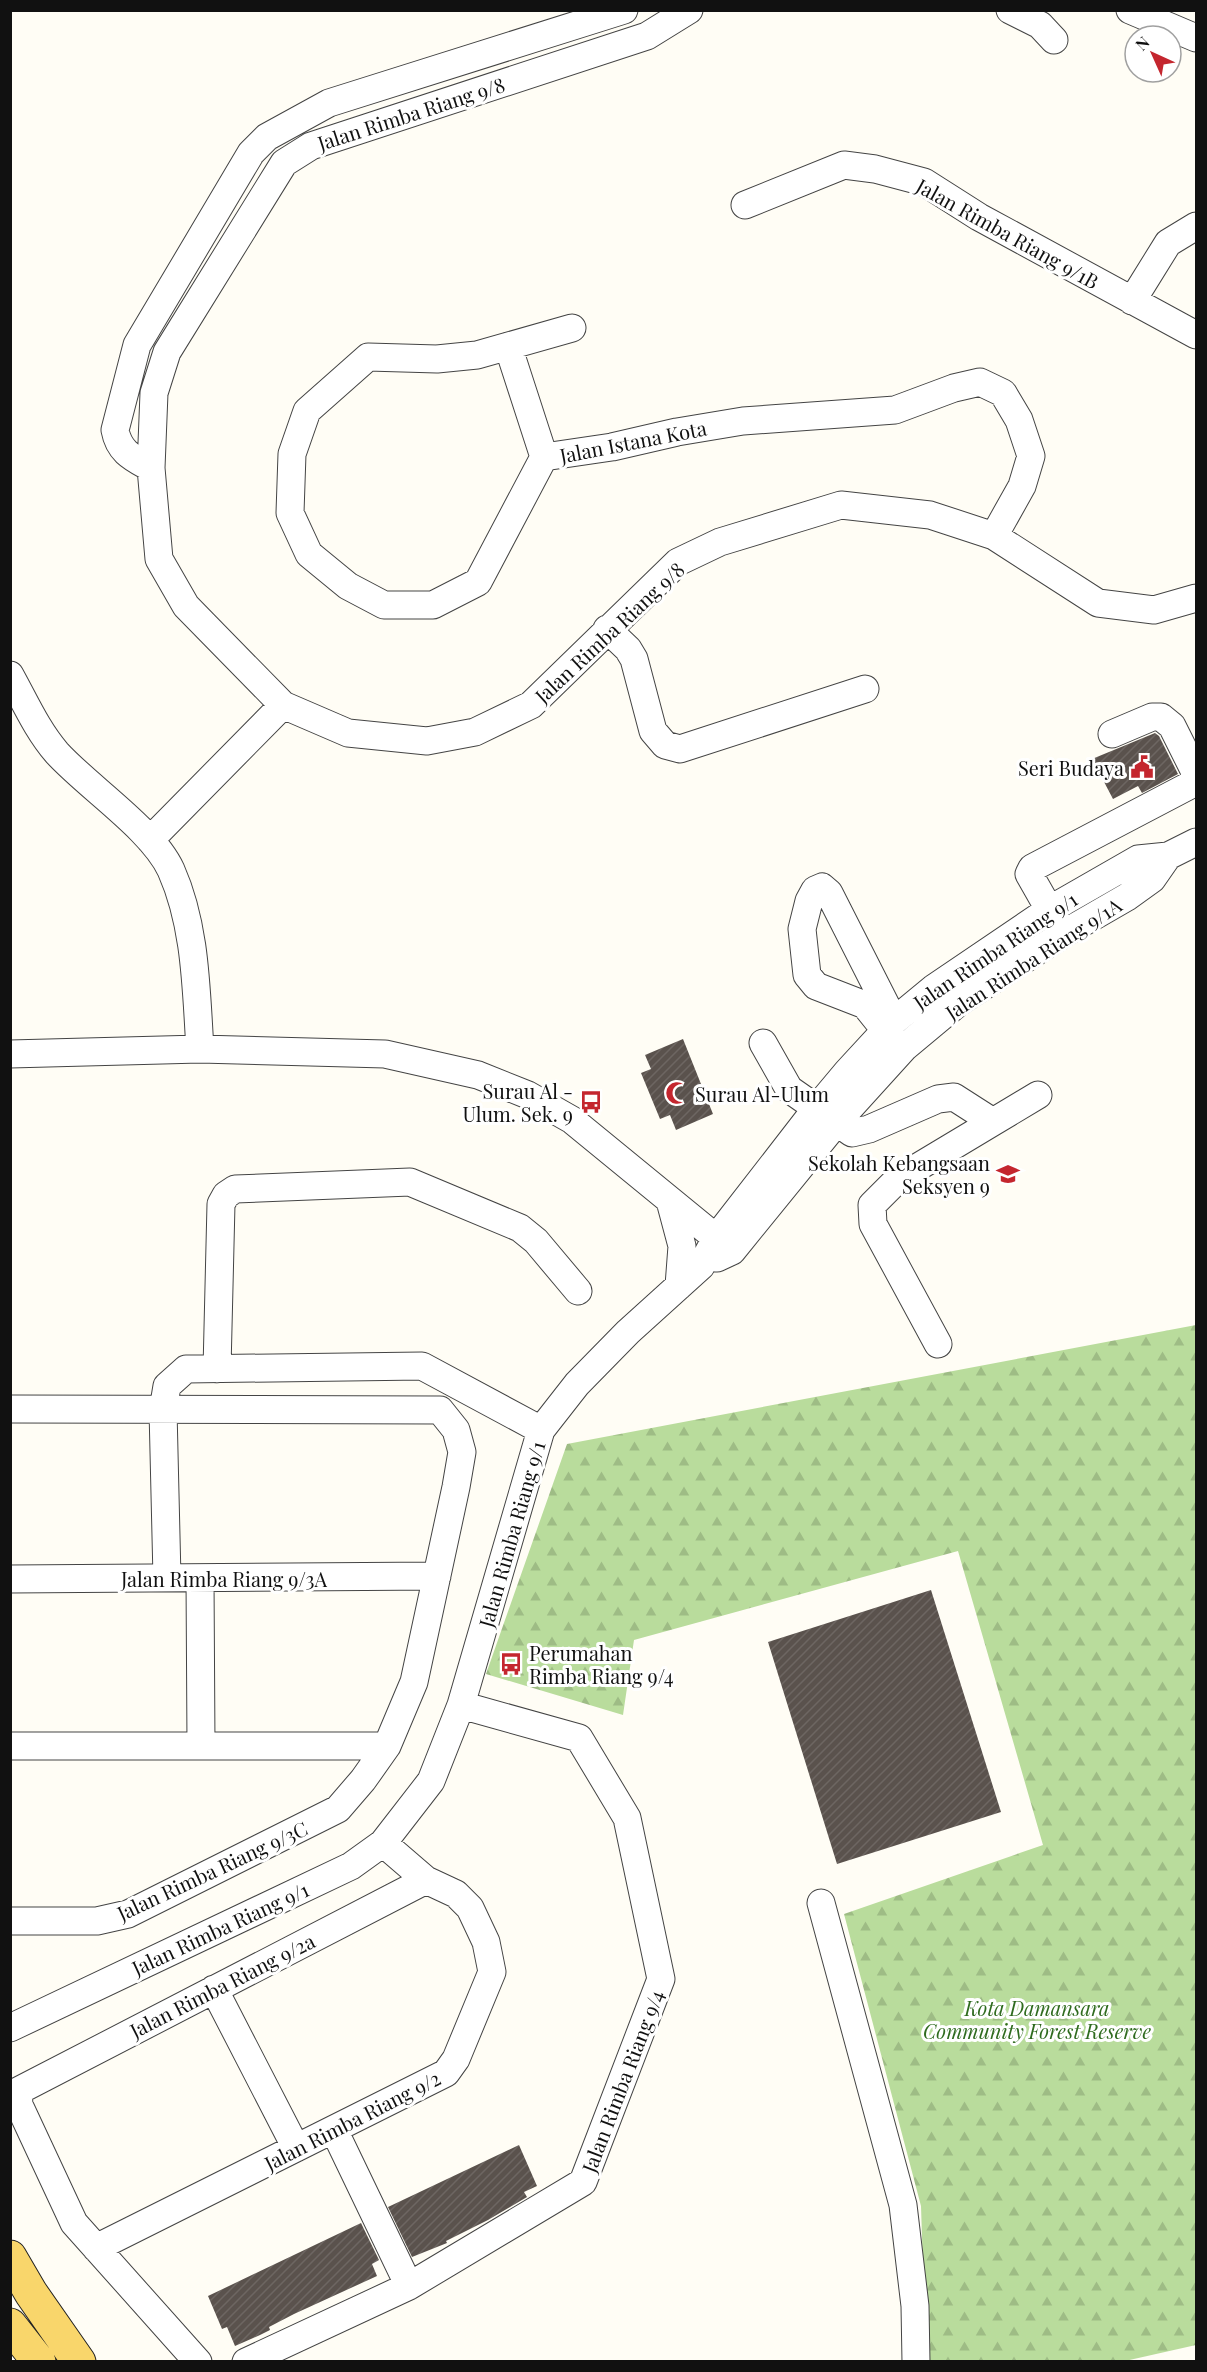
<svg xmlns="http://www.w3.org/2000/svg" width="1207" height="2372" font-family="'Playfair Display',serif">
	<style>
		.forest { fill: url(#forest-firs) }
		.building { fill: url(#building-hatch) }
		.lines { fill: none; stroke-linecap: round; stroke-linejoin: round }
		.minor-casing { stroke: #444; stroke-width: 29 }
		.major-casing { stroke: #222; stroke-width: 35 }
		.minor { stroke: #fff; stroke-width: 27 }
		.major { stroke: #f9d66b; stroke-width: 33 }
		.labels { text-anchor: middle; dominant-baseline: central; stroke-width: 6; stroke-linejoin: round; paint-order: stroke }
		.street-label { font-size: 20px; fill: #111; stroke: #fff }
		.poi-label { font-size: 20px; fill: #111; stroke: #fff; text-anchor: end }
		.park-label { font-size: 20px; font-style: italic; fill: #2f6b1f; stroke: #fff }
	</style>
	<defs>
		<pattern id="forest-firs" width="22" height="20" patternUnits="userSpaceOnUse" patternTransform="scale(1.5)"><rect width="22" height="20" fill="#b9dc9c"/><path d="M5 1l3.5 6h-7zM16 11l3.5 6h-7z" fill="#9ebc85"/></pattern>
		<pattern id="building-hatch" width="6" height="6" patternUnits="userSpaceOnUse" patternTransform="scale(1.5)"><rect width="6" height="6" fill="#5a524d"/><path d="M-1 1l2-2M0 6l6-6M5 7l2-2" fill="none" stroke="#6d6662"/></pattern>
	</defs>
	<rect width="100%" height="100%" fill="#fffdf5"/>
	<!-- forest -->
	<path class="forest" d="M1196,1325V2345L1125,2361H926L921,2206L844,1914L1043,1845L958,1551L634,1640L623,1715L486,1674L567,1444Z"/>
	<!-- building -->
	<path class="building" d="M1155,733L1159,736L1178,774L1142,793L1138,786L1113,799L1092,759Z
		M683,1039L713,1114L676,1130L670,1115L660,1119L641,1073L651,1069L645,1055Z
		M931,1590L1001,1812L837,1864L768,1642Z
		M519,2145L537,2186L524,2192L527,2197L488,2220L446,2241L447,2243L412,2257L388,2207Z
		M361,2223L379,2260L372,2264L377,2276L294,2314L269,2327L270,2330L260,2335L235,2346L227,2327L222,2329L208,2296Z"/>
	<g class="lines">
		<!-- minor casing -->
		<g class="minor-casing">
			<path id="minor" d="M689,10L647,36L311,146L284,163L167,352L154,393L151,468L159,559L186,606L283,705L348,733L427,741L475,732L531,705L678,562L720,542L841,505L930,515L994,536L1098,603L1154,610L1196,598
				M1010,10L1040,25L1054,40
				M1130,10L1196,38
				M745,205L844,165L875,169L924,182L979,217L1196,335
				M1132,301L1168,243L1196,226
				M572,328L477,355L437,359L368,357L307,411L292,454L290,513L309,554L348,586L384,605H433L478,582L544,457L612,447L677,432L743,421L895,410L954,388L980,382L1003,393L1019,420L1031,456L1022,486L994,536
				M508,346L544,457
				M151,468C133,458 119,452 115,430L137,345L251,153L267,137L329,103L624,10
				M607,629L628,649L634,659L653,731L665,745L680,749L865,689
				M10,675C25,702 37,730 57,753C89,788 152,829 171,870C196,926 196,989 200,1049
				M1112,734L1152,717H1161L1172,726L1196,774
				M150,840L283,705
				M1058,925L1029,874L1032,868L1196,782
				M885,1030L865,1005L816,986L807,975L802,929L809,901L815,890L822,887L829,893L894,1021
				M763,1043L789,1089L852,1133L869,1129L938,1099L954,1097L993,1122L1038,1095
				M10,1054L200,1049L385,1054L478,1075L528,1095L572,1120L732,1251
				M670,1201L682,1246L679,1286
				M717,1258L732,1251L836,1123L904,1048L959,1002L1063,934L1127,897L1152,879L1168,856
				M938,1344L873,1224L872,1205L898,1179L993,1122
				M217,1369L221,1204L226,1195L235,1189L410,1182L520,1228L536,1241L578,1291
				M10,1409L440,1410L456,1430L462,1452L456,1487L414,1682L387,1746L363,1780L338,1809L128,1914L97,1921H10
				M167,1578L163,1410L167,1386L186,1369L422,1366L541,1430
				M200,1578L201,1746
				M10,1579L437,1576
				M10,1746H387
				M821,1903L903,2205L915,2306L916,2362
				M214,1989L296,2148
				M10,2028L351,1866L383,1843L431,1781L461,1705L541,1430L577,1384L628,1332L701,1266L716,1238L816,1109L847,1072L894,1021L934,988L1049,910L1138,859L1168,856L1196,842
				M334,2130L409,2286
				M96,2248L446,2073L456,2059L492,1972L486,1942L470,1908L456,1894L426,1880L383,1843
				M198,2362L74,2223L19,2105L18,2091L426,1880
				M246,2362L409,2286L583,2182L661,1979L627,1818L579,1738L461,1705"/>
		</g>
		<!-- major casing -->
		<g class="major-casing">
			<path id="major" d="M10,2257L31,2293L79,2362
				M10,2325L39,2362"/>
		</g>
		<!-- minor -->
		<use href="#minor" class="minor"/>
		<!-- major -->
		<use href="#major" class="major"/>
	</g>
	<!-- icons -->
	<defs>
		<g id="civic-bare" transform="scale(1.8)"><path d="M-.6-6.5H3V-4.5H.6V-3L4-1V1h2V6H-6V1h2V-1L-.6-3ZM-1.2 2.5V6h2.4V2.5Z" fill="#c4262e" stroke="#fff" stroke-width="2.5" paint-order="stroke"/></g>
		<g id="mosque-bare" transform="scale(1.8)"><path d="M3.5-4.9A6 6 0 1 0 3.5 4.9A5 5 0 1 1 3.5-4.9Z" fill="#c4262e" stroke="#fff" stroke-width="2.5" paint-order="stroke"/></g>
		<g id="bus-bare" transform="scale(1.8)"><path d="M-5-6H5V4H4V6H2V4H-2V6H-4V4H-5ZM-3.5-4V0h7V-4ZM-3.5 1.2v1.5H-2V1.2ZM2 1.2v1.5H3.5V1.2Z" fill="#c4262e" stroke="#fff" stroke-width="2.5" paint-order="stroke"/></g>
		<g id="school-bare" transform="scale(1.8)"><path d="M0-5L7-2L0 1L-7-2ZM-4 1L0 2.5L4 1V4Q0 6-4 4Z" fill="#c4262e" stroke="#fff" stroke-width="2.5" paint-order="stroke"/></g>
	</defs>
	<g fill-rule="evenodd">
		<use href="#civic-bare" x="1142" y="767"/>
		<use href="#mosque-bare" x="677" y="1093"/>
		<use href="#bus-bare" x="591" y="1102"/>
		<use href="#school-bare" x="1008" y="1174"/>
		<use href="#bus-bare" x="511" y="1664"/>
	</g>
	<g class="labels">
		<!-- street labels -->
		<g class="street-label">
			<text transform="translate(411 113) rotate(-18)">Jalan Rimba Riang 9/8</text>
			<text transform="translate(1008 233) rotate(29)">Jalan Rimba Riang 9/1B</text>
			<text transform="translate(633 441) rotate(-11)">Jalan Istana Kota</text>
			<text transform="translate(609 632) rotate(-43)">Jalan Rimba Riang 9/8</text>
			<text transform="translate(995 950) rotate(-34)">Jalan Rimba Riang 9/1</text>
			<text transform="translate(1033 958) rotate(-33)">Jalan Rimba Riang 9/1A</text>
			<text transform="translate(511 1534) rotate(-74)">Jalan Rimba Riang 9/1</text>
			<text x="224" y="1578">Jalan Rimba Riang 9/3A</text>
			<text transform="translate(212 1870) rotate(-25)">Jalan Rimba Riang 9/3C</text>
			<text transform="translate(220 1928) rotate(-25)">Jalan Rimba Riang 9/1</text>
			<text transform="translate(222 1985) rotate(-27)">Jalan Rimba Riang 9/2a</text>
			<text transform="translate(622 2081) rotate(-69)">Jalan Rimba Riang 9/4</text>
			<text transform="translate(352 2120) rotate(-27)">Jalan Rimba Riang 9/2</text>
		</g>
		<!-- poi labels -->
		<g class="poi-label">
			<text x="1124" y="767">Seri Budaya</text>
			<text x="573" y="1090">Surau Al -<tspan x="573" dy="23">Ulum. Sek. 9</tspan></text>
			<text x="695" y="1093" text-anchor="start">Surau Al-Ulum</text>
			<text x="990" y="1162">Sekolah Kebangsaan<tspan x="990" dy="23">Seksyen 9</tspan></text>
			<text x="529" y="1652" text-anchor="start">Perumahan<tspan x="529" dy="23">Rimba Riang 9/4</tspan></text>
		</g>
		<!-- park labels -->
		<g class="park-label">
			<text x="1037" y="2007">Kota Damansara<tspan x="1037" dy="23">Community Forest Reserve</tspan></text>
		</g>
	</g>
	<!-- border -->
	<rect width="1207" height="2372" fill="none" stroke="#111111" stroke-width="24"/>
	<!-- north arrow -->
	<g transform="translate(1153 54) rotate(315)"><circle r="28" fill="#ffffff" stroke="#a0a0a0" stroke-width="1.5"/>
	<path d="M0-4.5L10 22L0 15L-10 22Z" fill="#c4262e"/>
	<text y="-9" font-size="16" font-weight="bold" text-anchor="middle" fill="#111111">N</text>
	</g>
</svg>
